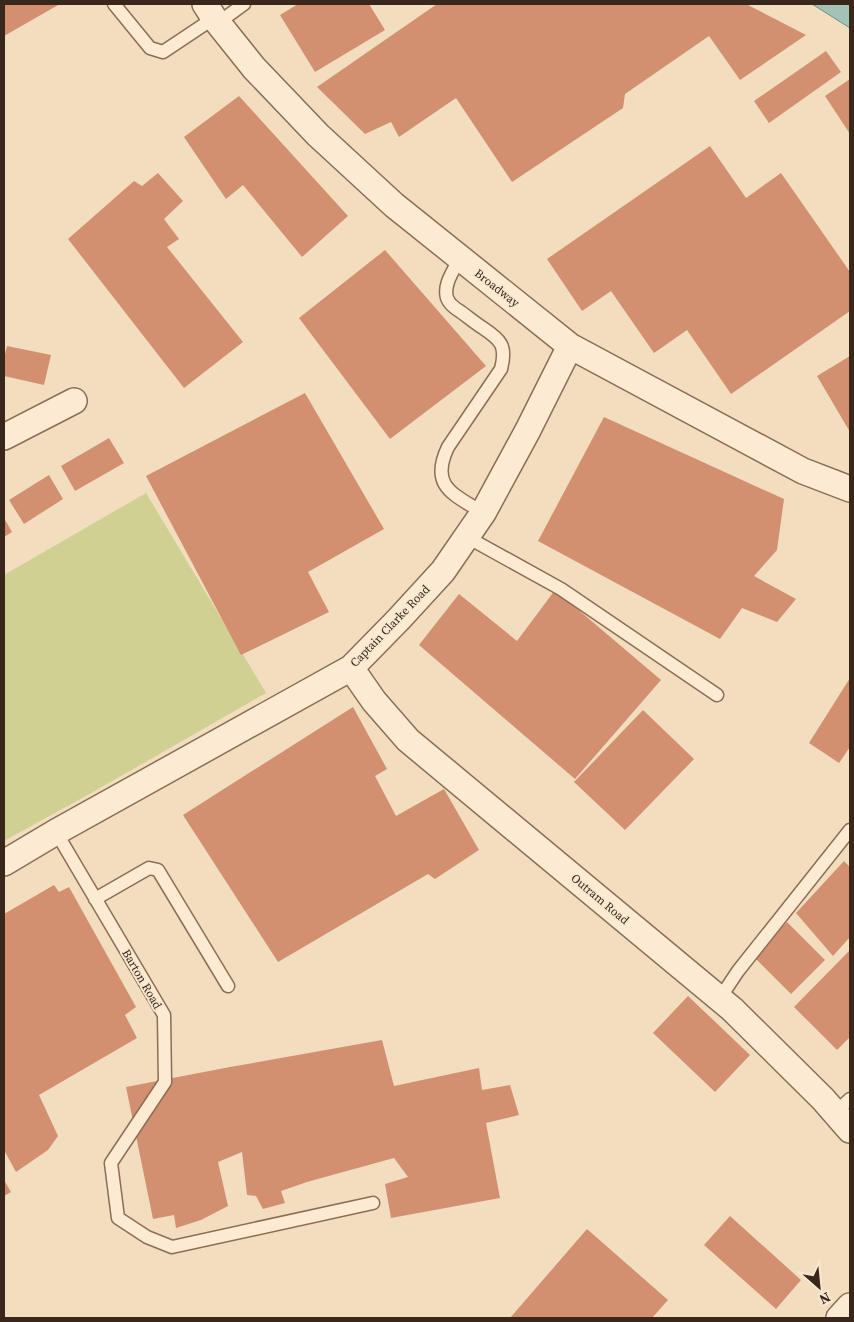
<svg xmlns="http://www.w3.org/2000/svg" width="854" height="1322" font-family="'Source Serif 4',serif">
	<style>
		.green { fill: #cfd092 }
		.water { fill: #a2c3b6; stroke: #699183 }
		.building { fill: #d39071 }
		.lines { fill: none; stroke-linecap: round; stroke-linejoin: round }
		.lane-casing { stroke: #8c6d55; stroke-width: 15 }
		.street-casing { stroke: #8c6d55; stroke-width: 28 }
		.lane { stroke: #fcebd2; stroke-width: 12 }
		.street { stroke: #fcebd2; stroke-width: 25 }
		.labels { text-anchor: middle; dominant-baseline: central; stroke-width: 4; stroke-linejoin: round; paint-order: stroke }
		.street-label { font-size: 12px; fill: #3a271b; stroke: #f8e8cf }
	</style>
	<rect width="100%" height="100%" fill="#f2ddbe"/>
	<!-- green -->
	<path class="green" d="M146,493L266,693L93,792L4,841V575Z"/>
	<!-- water -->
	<path class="water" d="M812,4H850V28Z"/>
	<!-- building -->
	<path class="building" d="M4,4H60L4,36Z
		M298,4H369L385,30L315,72L280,15Z
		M437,4H746L806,35L740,80L709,36L625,94L623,108L512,182L456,98L399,137L391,122L365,134L317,87Z
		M826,51L841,72L769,123L754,101Z
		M850,79V134L825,96Z
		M239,96L348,216L302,257L243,185L226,199L184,137Z
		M710,146L746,198L781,173L850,272V311L731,394L687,330L654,353L611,291L582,311L547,259Z
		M158,173L183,201L164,219L179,239L167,247L243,342L184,388L68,239L134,181L142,186Z
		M385,250L486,366L390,439L299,318Z
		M7,346L51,355L44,385L4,376V358Z
		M850,356V432L817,376Z
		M305,393L384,529L308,572L329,612L241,655L146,476Z
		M604,417L784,499L777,550L754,576L796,599L777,622L742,608L720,639L538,541Z
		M109,438L124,463L75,491L61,466Z
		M49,475L63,499L24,524L9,500Z
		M4,518L12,532L4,537Z
		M555,590L661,680L575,779L419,645L459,594L517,641Z
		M850,678V747L839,763L809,743Z
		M353,707L387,769L375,776L396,816L444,789L479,850L435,879L428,874L278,962L183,815Z
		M643,710L694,759L625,830L574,782Z
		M844,861L850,867V937L833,956L796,913Z
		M54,885L59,892L69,887L136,1007L125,1015L137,1038L39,1095L58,1136L48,1150L16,1172L4,1150V914Z
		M787,922L825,960L791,994L753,956Z
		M850,950V1037L837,1050L794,1007Z
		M688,996L750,1055L715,1092L653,1033Z
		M382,1040L394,1086L479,1068L482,1090L510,1085L519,1115L486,1123L500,1198L391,1218L385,1184L408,1177L394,1158L307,1182L281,1191L285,1203L263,1209L256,1196L247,1195L242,1152L218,1162L228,1206L201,1220L176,1228L174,1215L153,1219L126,1087L230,1067Z
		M4,1180L11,1192L4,1196Z
		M730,1216L801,1280L776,1309L704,1245Z
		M587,1229L668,1300L652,1318H510Z"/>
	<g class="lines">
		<!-- lane casing -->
		<g class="lane-casing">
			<path id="lane" d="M114,4L150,48L163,52L214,18
				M218,23L244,4
				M460,258C454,270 443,284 447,298C449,304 456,309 461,312C468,317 475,323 483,328C501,340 507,346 501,369L448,447C429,487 454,494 483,513
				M467,537L561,589L717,695
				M56,832L164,1015L165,1082L111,1163L118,1218L147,1237L172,1247L373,1203
				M95,899L149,868L158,870L228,986
				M720,998L738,971L850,830
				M835,1113L850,1099"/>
		</g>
		<!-- street casing -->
		<g class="street-casing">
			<path id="street" d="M205,4L214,18L254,68L318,135L394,205L570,346L803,471L850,489
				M4,437L74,401
				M351,668L374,701L408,740L732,1009L823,1099L850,1130
				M4,863L56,832L351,668L399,619L443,571L483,513L528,430L570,346
				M839,1318L850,1306"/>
		</g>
		<!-- lane -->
		<use href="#lane" class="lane"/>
		<!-- street -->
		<use href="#street" class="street"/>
	</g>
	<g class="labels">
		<!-- street labels -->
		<g class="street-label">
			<text transform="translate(497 288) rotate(38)">Broadway</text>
			<text transform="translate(390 626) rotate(-46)">Captain Clarke Road</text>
			<text transform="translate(600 899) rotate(40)">Outram Road</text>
			<text transform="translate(142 979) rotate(60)">Barton Road</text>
		</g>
	</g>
	<!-- border -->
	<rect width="854" height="1322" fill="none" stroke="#3a271b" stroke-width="10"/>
	<!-- north arrow -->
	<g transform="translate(819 1287) rotate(153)" stroke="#f8e8cf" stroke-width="4" paint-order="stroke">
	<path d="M0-4L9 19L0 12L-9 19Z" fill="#3a271b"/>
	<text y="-8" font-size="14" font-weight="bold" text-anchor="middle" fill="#3a271b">N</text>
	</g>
</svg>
